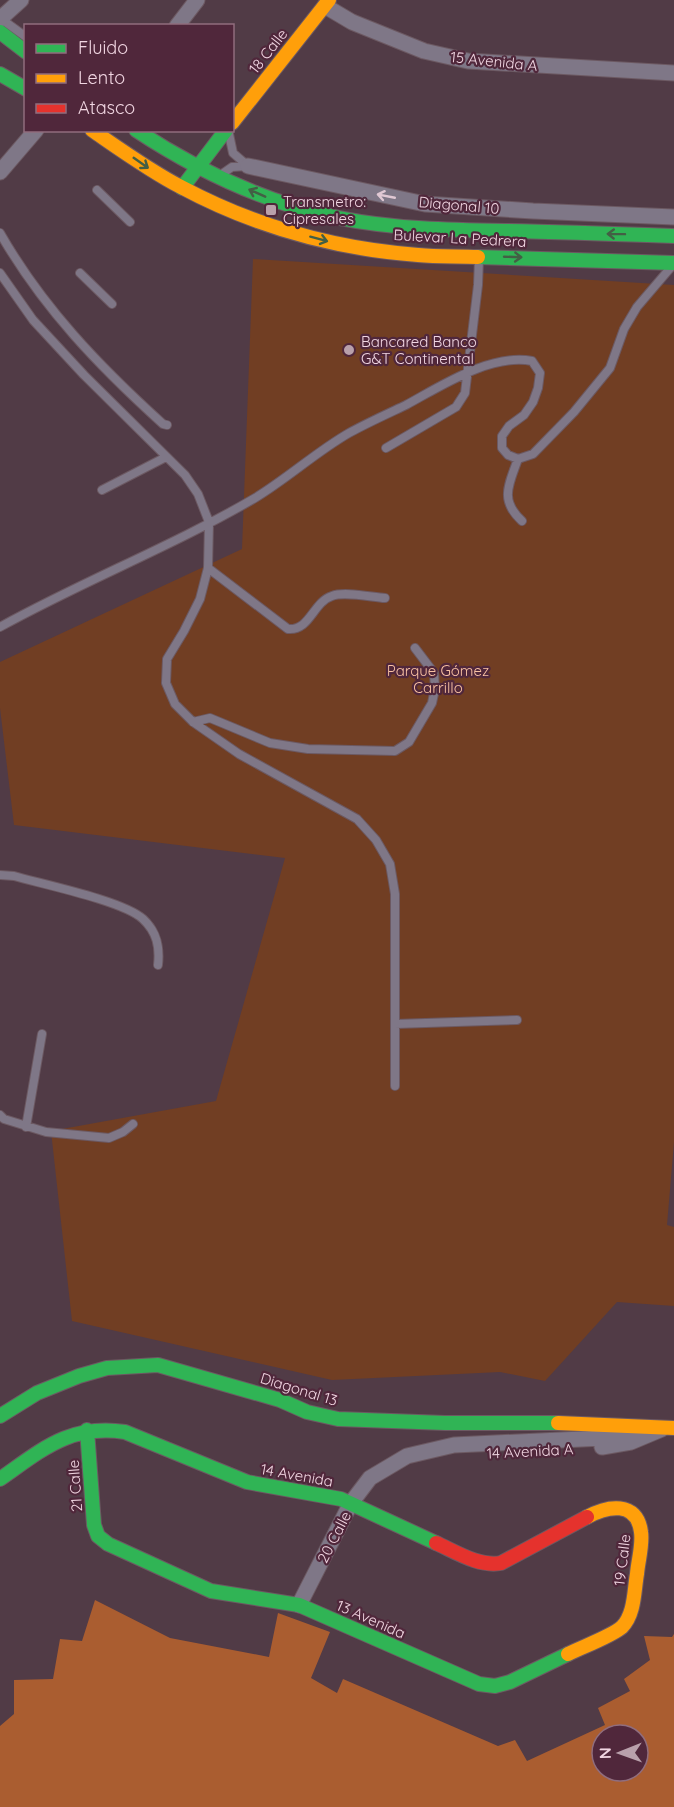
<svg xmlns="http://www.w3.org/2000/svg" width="674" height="1807" font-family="Quicksand,sans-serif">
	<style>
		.green { fill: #713e23 }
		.forest { fill: #aa5d30; fill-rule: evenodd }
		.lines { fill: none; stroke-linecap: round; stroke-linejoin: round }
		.lane-casing { stroke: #6c5962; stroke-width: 10 }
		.street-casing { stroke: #6c5962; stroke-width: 17 }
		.fast-casing { stroke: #6c5962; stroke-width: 16 }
		.slow-casing { stroke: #6c5962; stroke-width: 16 }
		.jam-casing { stroke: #6c5962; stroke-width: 16 }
		.lane { stroke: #7f7787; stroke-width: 8 }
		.street { stroke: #7f7787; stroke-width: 15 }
		.fast { stroke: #30b455; stroke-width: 14 }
		.slow { stroke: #ff9f0a; stroke-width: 14 }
		.jam { stroke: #e5322d; stroke-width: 14 }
		.oneway { stroke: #435f45 }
		.oneway2 { stroke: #e0c8d4 }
		.poi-dot { fill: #b9a0ab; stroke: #50273b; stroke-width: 2 }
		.labels { text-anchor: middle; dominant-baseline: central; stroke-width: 4.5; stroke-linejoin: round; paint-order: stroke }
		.street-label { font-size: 15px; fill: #f1d6e2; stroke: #50273b }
		.poi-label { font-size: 15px; fill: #f1d6e2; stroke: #50273b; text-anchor: start }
		.park-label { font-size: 15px; fill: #fac2a3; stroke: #50273b }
	</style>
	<rect width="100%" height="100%" fill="#513b46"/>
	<!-- green -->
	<path class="green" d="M253,259L674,285V1142L667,1225L674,1227V1306L617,1302L545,1381L500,1372L332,1380L72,1321L51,1131L216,1101L285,858L14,825L0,708V662L242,549Z"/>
	<!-- forest -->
	<path class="forest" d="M95,1600L170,1638L269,1657L278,1613L330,1632L311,1678L337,1693L343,1679L498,1746L515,1740L527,1761L605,1725L598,1708L630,1691L624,1679L650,1660L644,1636L672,1637L674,1634V1807H0V1726L14,1714V1680L53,1679L60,1639L82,1641ZM602,1735H638V1771H602Z"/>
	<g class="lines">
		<!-- lane casing -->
		<g class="lane-casing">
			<path id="lane" d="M0,18L26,37
				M229,134L233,153L248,166
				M222,174L232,167L248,166
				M97,190L130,222
				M0,233C43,308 99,366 163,424L167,425
				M0,273L33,320L84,375L185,475L198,494L209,522L208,568L200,599L184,631L167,659L166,683L175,704L193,722L239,754L357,819L376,840L390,864L395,894V1086
				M80,273L112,304
				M386,448L456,407L465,393L478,285L479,259
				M518,459C509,484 499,500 522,521
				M102,490L166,457
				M208,568L288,629C310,631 313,602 332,596C344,591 371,597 385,598
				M0,627C83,581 173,546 255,498C288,478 316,452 349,433C367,423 387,414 406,405C441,386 491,353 532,361L540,373L538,388L533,402L524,415L509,426L502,436V448L508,455L518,459L533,454L574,412L610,368L624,329L637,307L672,266
				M193,722L210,718L270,743L308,749L395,751L409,742L432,703L435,689L434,673L415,648
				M0,875L14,876C42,884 124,901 143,919C157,932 160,947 158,965
				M395,1024L517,1020
				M0,1115L4,1119L46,1132L109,1138L123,1132L133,1124
				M26,1127L42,1034"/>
		</g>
		<!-- street casing -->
		<g class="street-casing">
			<path id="street" d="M325,6L352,22L424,51L468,61L674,73
				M0,19L21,0
				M177,26L197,0
				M248,166L425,204L533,211L674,217
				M0,172L36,130
				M602,1447L631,1442L662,1429
				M299,1605L351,1503L370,1478L407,1456L454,1445L603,1438L634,1430"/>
		</g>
		<!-- fast casing -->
		<g class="fast-casing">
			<path id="fast" d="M0,32L26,52
				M0,74L26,89
				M136,130C198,171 266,203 339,218C394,229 450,230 506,231C562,232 618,234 674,236
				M182,188L226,130
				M478,257L674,263
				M0,1416L37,1393L79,1376L107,1368L158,1365L280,1400L307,1412L338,1419L445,1423H558
				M87,1430L94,1525L98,1536L108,1544L211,1591L299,1605L479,1684L495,1686L510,1682L568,1654
				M0,1479C43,1449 70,1424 125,1432L247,1482L341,1499L436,1543"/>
		</g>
		<!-- slow casing -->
		<g class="slow-casing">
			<path id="slow" d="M232,123L329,0
				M92,130C121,150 150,171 181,187C254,226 336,249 418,255C438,257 458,256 478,257
				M558,1423L674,1428
				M568,1654C582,1647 612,1636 622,1627C635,1614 634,1590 637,1574C638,1561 643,1545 641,1532C637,1500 607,1506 587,1517"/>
		</g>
		<!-- jam casing -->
		<g class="jam-casing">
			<path id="jam" d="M436,1543C456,1552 479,1567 501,1563L587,1517"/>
		</g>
		<!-- lane -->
		<use href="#lane" class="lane"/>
		<!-- street -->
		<use href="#street" class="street"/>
		<!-- fast -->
		<use href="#fast" class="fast"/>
		<!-- slow -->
		<use href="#slow" class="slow"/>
		<!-- jam -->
		<use href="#jam" class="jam"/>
	</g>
	<!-- one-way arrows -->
	<defs><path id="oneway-shaft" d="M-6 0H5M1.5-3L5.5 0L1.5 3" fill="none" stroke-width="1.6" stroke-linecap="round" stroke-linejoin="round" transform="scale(1.5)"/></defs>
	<g class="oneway">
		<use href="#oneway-shaft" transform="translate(141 163) rotate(35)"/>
		<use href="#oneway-shaft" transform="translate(257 193) rotate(-156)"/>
		<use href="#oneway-shaft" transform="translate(616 234) rotate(-179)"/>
		<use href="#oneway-shaft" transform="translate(319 239) rotate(15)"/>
		<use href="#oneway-shaft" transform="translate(513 257) rotate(2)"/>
	</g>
	<use class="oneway2" href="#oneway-shaft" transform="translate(386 196) rotate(-169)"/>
	<!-- markers -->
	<g class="poi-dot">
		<rect x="265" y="204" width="12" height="12" rx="3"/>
		<circle cx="349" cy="350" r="6"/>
	</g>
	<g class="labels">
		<!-- street labels -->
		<g class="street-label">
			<text transform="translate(268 51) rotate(-52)">18 Calle</text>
			<text transform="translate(494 61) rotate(6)">15 Avenida A</text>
			<text transform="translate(459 205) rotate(5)">Diagonal 10</text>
			<text transform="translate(460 238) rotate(3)">Bulevar La Pedrera</text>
			<text transform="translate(299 1389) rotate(17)">Diagonal 13</text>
			<text transform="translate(530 1451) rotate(-3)">14 Avenida A</text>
			<text transform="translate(297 1475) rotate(10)">14 Avenida</text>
			<text transform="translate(75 1486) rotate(-94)">21 Calle</text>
			<text transform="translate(334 1537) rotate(-63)">20 Calle</text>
			<text transform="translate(622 1560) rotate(-83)">19 Calle</text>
			<text transform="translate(371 1619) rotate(24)">13 Avenida</text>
		</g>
		<!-- poi labels -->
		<g class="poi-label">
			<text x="283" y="201">Transmetro:<tspan x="283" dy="17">Cipresales</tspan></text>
			<text x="361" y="341">Bancared Banco<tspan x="361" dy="17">G&amp;T Continental</tspan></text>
		</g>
		<!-- park labels -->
		<g class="park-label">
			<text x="438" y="670">Parque Gómez<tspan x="438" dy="17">Carrillo</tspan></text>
		</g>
	</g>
	<!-- legend -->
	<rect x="24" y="24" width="210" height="108" fill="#50273b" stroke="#906d7e" stroke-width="1.5"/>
	<rect x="36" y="44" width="30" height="9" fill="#30b455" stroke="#906d7e" stroke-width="1.5"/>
	<text x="78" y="54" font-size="18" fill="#f1d6e2">Fluido</text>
	<rect x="36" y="74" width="30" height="9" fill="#ff9f0a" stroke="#906d7e" stroke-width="1.5"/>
	<text x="78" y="84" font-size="18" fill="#f1d6e2">Lento</text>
	<rect x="36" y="104" width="30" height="9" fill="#e5322d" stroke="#906d7e" stroke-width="1.5"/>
	<text x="78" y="114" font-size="18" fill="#f1d6e2">Atasco</text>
	<!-- north arrow -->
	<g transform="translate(620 1753) rotate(269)"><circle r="28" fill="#50273b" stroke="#906d7e" stroke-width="1.5"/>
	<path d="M0-4.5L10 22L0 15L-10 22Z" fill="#b9a0ab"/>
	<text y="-9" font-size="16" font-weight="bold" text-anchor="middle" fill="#f1d6e2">N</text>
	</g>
</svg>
